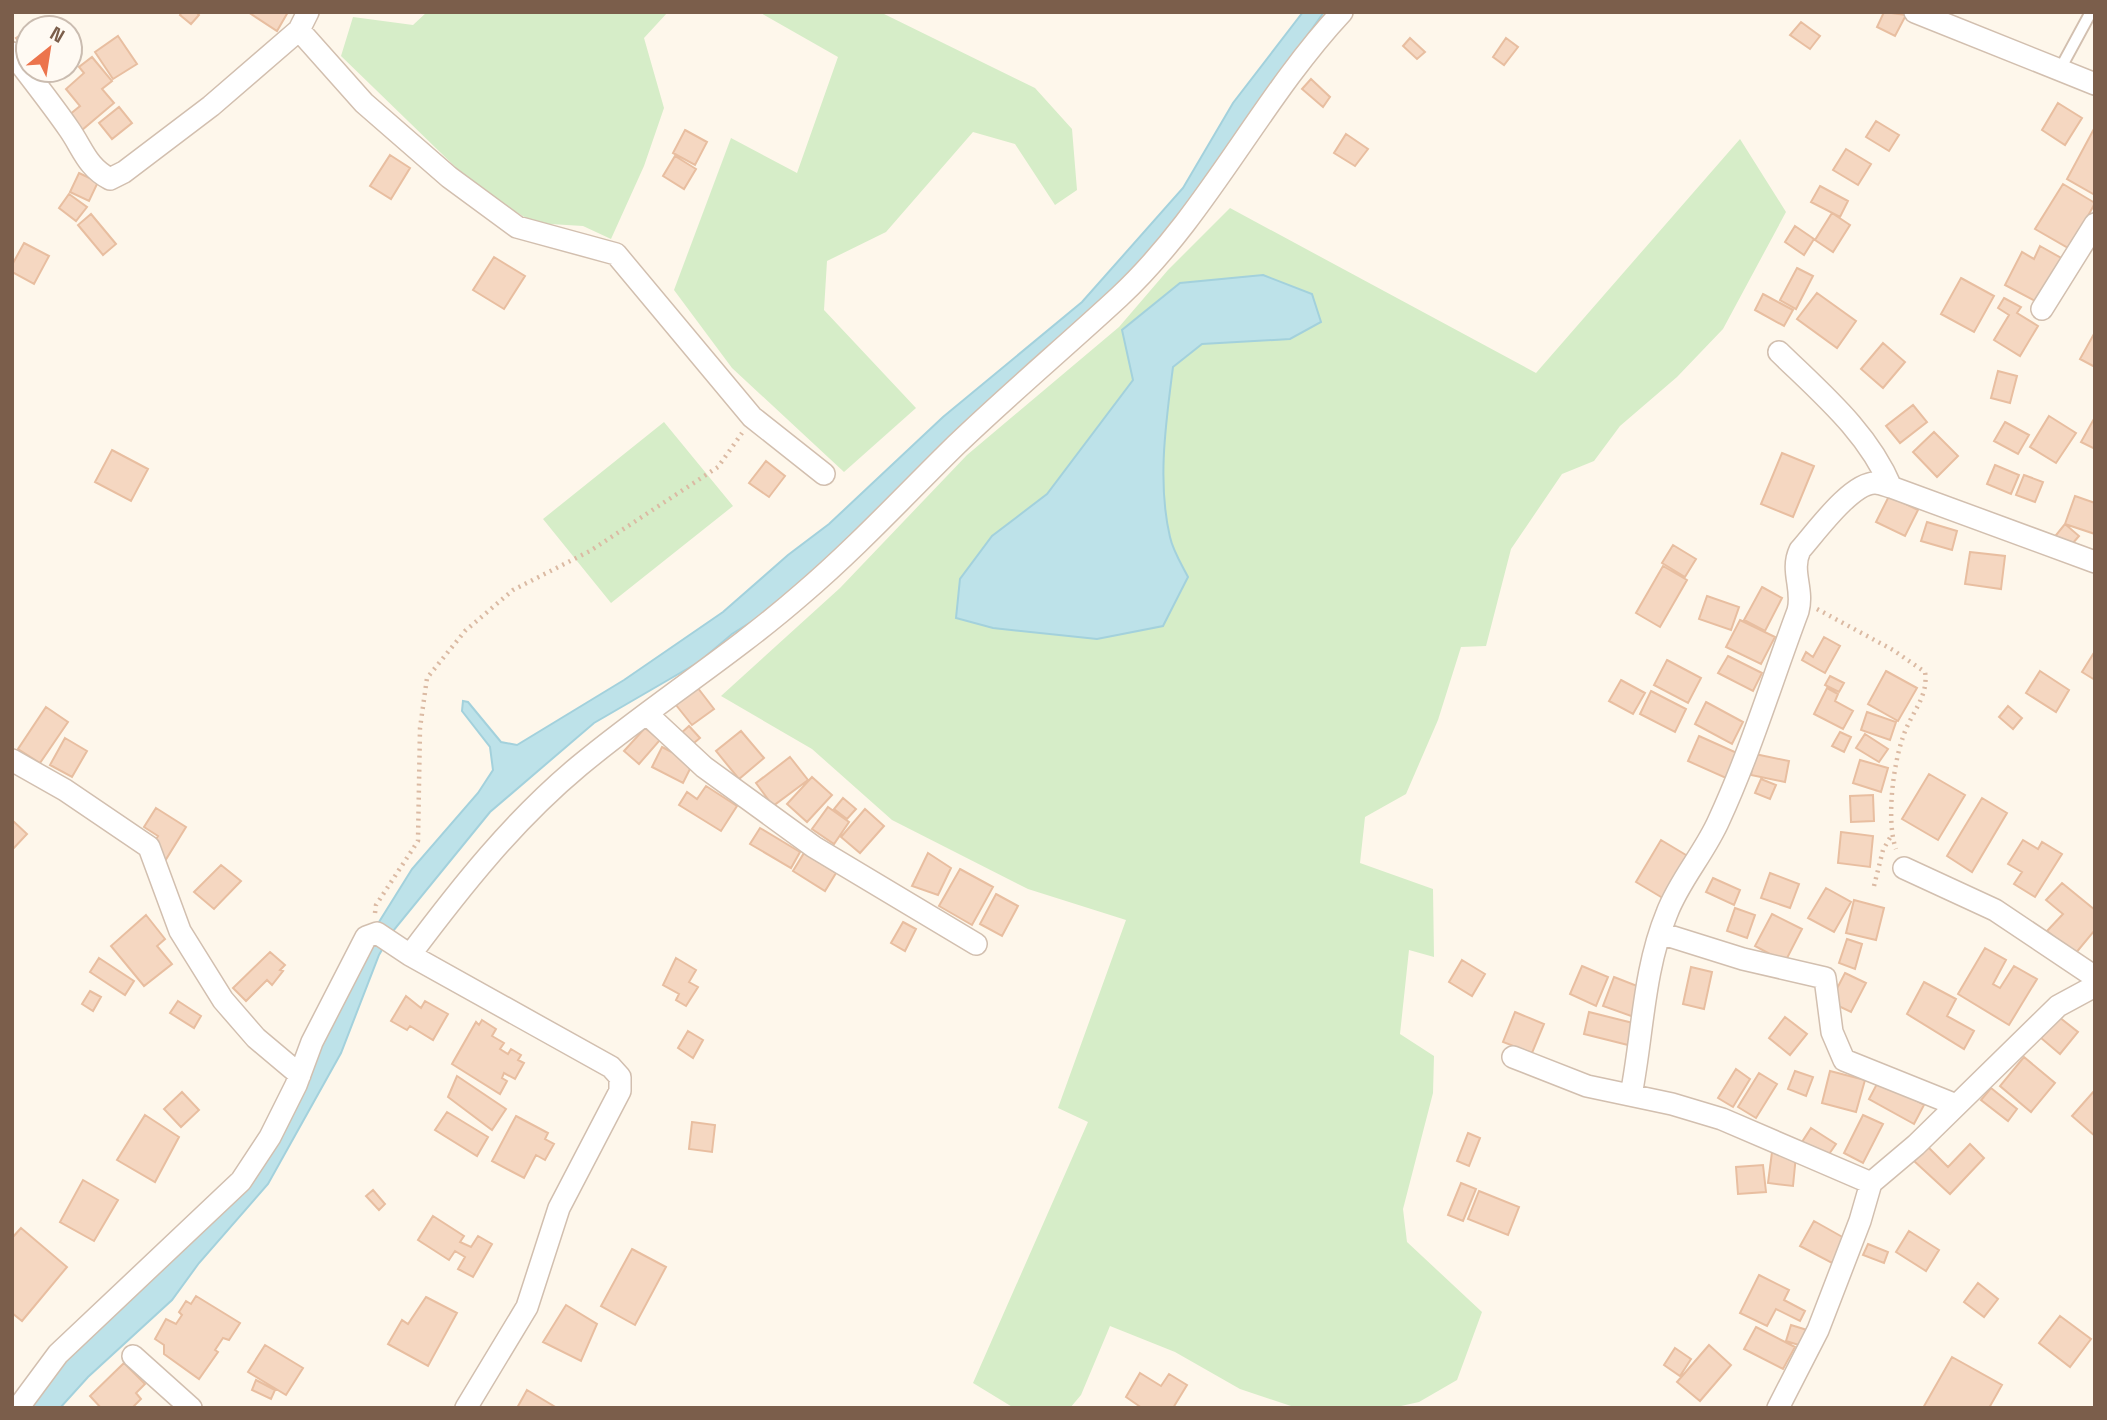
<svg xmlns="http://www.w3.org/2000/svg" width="2107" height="1420" font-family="'Space Grotesk',sans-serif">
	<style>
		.green { fill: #d6edc8 }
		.water { fill: #bde2e9; stroke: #a3d1dc; stroke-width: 2 }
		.building { fill: #f5d7c1; stroke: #e8bea0; stroke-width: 2 }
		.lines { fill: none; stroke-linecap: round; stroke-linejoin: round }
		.service-casing { stroke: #d2bfaf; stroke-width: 14 }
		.minor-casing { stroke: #d2bfaf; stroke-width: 24 }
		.path { stroke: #dbbaa3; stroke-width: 4.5; stroke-dasharray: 2 5; stroke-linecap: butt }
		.service { stroke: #fff; stroke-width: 10 }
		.minor { stroke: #fff; stroke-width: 21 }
	</style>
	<rect width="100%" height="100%" fill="#fef7eb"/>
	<!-- green -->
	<path class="green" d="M427,12H668L644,38L664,108L644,166L611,239L583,226L534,223L476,187L341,56L353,17L413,25Z
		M759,12H880L1035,88L1072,129L1077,190L1055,205L1015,144L973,132L886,232L827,261L824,310L916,408L844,472L732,368L674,290L731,138L797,173L838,57Z
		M1740,139L1786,212L1723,329L1677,377L1620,426L1594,461L1562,474L1511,549L1486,646L1461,647L1438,720L1406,794L1365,817L1360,863L1433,889L1434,957L1409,950L1400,1034L1434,1056L1433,1093L1403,1209L1407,1242L1482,1312L1457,1380L1419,1402L1392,1408H1297L1240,1389L1175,1352L1110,1326L1081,1395L1070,1408H1014L973,1383L1088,1122L1058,1108L1126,920L1028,889L892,820L812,749L721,696L840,588L967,455L1119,327L1168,270L1230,208L1536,373Z
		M664,422L733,506L611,603L543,519Z"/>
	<!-- water -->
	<path class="water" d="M1303,12H1324L1173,224L1131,272L856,532L767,612L732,634L699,662L594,723L490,812L393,931L379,955L341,1053L268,1184L199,1263L172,1300L88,1377L60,1408H21L46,1376L234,1195L374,930L412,869L478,793L493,770L490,747L462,711L463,701L468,702L501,742L517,745L624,680L723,612L788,555L829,524L943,417L1082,302L1183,188L1233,103Z
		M1263,275L1312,294L1321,322L1290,339L1202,344L1173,367C1166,422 1157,482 1170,537C1173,551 1182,565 1188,577L1163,626L1097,639L993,628L956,618L960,579L992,536L1047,494L1133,380L1122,330L1180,283Z"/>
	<!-- building -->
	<path class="building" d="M182,12H196L199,15L191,24L180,15Z
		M248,12H288L277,31Z
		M1884,12L1906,15L1895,36L1877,27Z
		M1801,22L1820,36L1810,49L1790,35Z
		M28,30V52L26,53L16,38Z
		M118,36L137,64L113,79L95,52Z
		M1410,38L1425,52L1417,59L1403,46Z
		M1506,38L1518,47L1504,65L1493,57Z
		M92,57L112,81L102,89L114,103L82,130L69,115L80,106L66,89L84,73L79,67Z
		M1311,79L1330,97L1323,107L1302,89Z
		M2058,103L2082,118L2065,145L2042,130Z
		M119,107L132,123L112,139L99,123Z
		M1876,121L1899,135L1889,151L1866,137Z
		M2095,127V195L2067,179Z
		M685,130L707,142L695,165L673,153Z
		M1346,134L1368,149L1355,166L1334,153Z
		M1846,149L1871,164L1858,185L1833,170Z
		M390,155L410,168L391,199L370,186Z
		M675,156L696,169L684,189L663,176Z
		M79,173L98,182L89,201L70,192Z
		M2063,184L2095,203L2070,249L2035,229Z
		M1820,186L1848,201L1840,217L1811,202Z
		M69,194L87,207L76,221L59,208Z
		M1832,213L1850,225L1833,252L1815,240Z
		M91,214L116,244L103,255L78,225Z
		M1795,226L1814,239L1804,255L1785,242Z
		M24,243L49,256L34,284L12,272V265Z
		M2040,246L2063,259L2039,303L2005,285L2022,252L2034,259Z
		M494,257L525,276L504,309L473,290Z
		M1797,268L1813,276L1796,309L1780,300Z
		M1961,278L1994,296L1974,332L1941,314Z
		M1817,293L1856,321L1837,348L1797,319Z
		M1763,294L1793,310L1784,326L1755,310Z
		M2004,298L2021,307L2017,313L2038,326L2020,356L1994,340L2009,315L1998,308Z
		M2095,332V367L2080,359Z
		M1883,343L1905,362L1883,388L1861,369Z
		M1998,371L2017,376L2010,403L1991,398Z
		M1913,405L1927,422L1900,443L1886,426Z
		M2049,416L2076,433L2056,463L2030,447Z
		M2095,417V449L2081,442Z
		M2005,422L2029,435L2018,454L1994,441Z
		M1934,432L1958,456L1937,477L1913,452Z
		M112,450L148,469L131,501L95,482Z
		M1782,453L1814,466L1793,517L1761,504Z
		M766,461L785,476L769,497L749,483Z
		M1995,465L2019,475L2011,494L1987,484Z
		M2024,475L2043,482L2035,502L2016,495Z
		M1889,496L1918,510L1905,536L1876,522Z
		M2075,496L2095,503V534L2065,524Z
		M1927,522L1957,531L1952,550L1921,541Z
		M2065,524L2079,536L2066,551L2052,540Z
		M1673,545L1696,559L1685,577L1662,563Z
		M1970,552L2005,556L2001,589L1965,584Z
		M1663,566L1687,580L1660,627L1636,613Z
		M1762,587L1782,598L1765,631L1744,620Z
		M1707,596L1739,607L1731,630L1699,619Z
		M1740,620L1775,637L1761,664L1726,647Z
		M1824,637L1840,646L1825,673L1802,660L1806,652L1813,657Z
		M2095,651V680L2082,672Z
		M1728,656L1762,673L1753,691L1718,673Z
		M1667,660L1701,678L1688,703L1654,685Z
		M1886,671L1917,688L1898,721L1868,704Z
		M2040,671L2069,690L2056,712L2026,693Z
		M1830,676L1844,683L1839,692L1825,685Z
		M1621,680L1645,693L1633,714L1609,701Z
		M694,683L714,709L692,725L672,700Z
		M1827,688L1838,694L1835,701L1853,711L1843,729L1814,714Z
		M1651,691L1686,709L1675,732L1640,714Z
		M1706,702L1743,722L1732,744L1695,724Z
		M2008,706L2022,718L2013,729L1999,717Z
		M46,707L68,722L40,763L18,749Z
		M1867,712L1896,722L1890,740L1861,730Z
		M689,726L700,738L689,747L679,735Z
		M645,728L660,740L639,764L624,751Z
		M741,731L764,758L739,779L716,751Z
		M1840,732L1851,737L1844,752L1832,746Z
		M1865,734L1888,749L1879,762L1856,748Z
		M1699,736L1737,753L1726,778L1688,761Z
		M65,738L87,751L72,777L50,765Z
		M662,747L693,763L683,783L652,767Z
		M1755,754L1789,761L1785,782L1751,775Z
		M790,757L808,780L773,806L756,783Z
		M1860,760L1888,768L1881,792L1853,783Z
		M1929,774L1965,795L1938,840L1902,819Z
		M812,777L832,795L807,822L787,804Z
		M1761,779L1776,785L1770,799L1755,793Z
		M706,786L737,806L721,831L679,805L687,792L697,799Z
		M1873,795L1874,821L1851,822L1850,796Z
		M843,798L856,809L847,819L834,809Z
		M1982,798L2007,813L1972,872L1947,856Z
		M828,807L849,822L834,844L812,829Z
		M156,808L186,827L165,861L149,850L158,836L144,827Z
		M865,809L884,826L860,853L841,837Z
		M12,820L27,834L12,850Z
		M760,828L800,852L791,868L750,844Z
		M1841,832L1873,836L1870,867L1838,863Z
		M1661,840L1691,858L1666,900L1636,882Z
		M2023,840L2038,849L2042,842L2062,854L2035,897L2014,884L2022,872L2008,864Z
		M804,853L836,873L825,891L793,871Z
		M928,853L951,868L938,895L912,886Z
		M221,865L241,881L214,909L194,892Z
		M960,869L993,887L972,925L939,906Z
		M1770,873L1799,884L1790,908L1761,898Z
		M1713,878L1740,890L1734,905L1706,892Z
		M2062,883L2095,910V930L2075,954L2047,931L2063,914L2046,900Z
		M1826,888L1851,902L1834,932L1808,918Z
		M996,894L1018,906L1002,936L980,924Z
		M1854,900L1884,908L1876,940L1846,933Z
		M1735,908L1755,915L1747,938L1727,931Z
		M1772,914L1802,929L1785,962L1755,946Z
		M146,915L165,939L157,946L172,964L144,986L111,946Z
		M903,922L916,929L905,951L891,943Z
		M1847,939L1862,944L1855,969L1839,963Z
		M1985,948L2006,960L1993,984L2000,988L2014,966L2037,979L2009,1025L1958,994Z
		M270,952L285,965L280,970L283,971L272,985L267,980L246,1001L233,988Z
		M99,958L134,981L125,995L90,972Z
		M676,958L696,970L689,982L698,987L686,1006L676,1000L679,994L663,985Z
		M1462,960L1485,974L1472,996L1449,982Z
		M1582,966L1608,977L1596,1006L1570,994Z
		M1691,967L1712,972L1704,1009L1683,1004Z
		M1845,973L1866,983L1851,1012L1830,1002Z
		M1614,977L1645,989L1634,1017L1603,1006Z
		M1924,982L1956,999L1947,1016L1974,1031L1964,1049L1907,1014Z
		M90,991L101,997L93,1011L82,1004Z
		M406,996L421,1008L425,1001L448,1014L433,1040L410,1026L407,1030L391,1021Z
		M178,1001L201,1016L194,1028L170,1013Z
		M1515,1012L1544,1024L1532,1053L1503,1042Z
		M1589,1012L1633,1023L1628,1045L1584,1034Z
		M1785,1017L1807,1034L1790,1055L1769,1038Z
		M2059,1017L2078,1032L2060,1054L2041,1038Z
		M482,1020L496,1029L492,1036L504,1043L500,1049L508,1054L511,1049L521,1055L518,1060L524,1063L515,1079L504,1073L502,1078L507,1081L500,1094L452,1064L476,1022L479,1025Z
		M688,1031L703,1040L693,1058L678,1048Z
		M2024,1057L2055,1083L2031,1112L2000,1086Z
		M1736,1069L1750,1079L1733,1107L1718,1098Z
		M1795,1071L1813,1077L1806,1096L1788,1089Z
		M1830,1071L1865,1080L1856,1112L1822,1103Z
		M1759,1073L1777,1084L1756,1118L1738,1107Z
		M457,1076L506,1109L492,1130L448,1097Z
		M1879,1080L1924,1105L1914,1124L1869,1099Z
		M1991,1088L2017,1109L2008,1121L1981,1100Z
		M2095,1090V1136L2072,1116Z
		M182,1092L199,1110L181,1127L164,1109Z
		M447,1112L488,1137L477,1156L435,1130Z
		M145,1115L179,1137L155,1182L117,1160Z
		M1863,1115L1883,1124L1863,1163L1844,1153Z
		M516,1116L548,1133L545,1139L554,1144L545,1160L536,1155L524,1178L492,1161Z
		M692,1122L715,1125L712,1152L689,1149Z
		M1811,1128L1836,1144L1827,1157L1802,1142Z
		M1468,1133L1480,1138L1469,1166L1457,1161Z
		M1970,1144L1984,1158L1950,1194L1914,1161L1928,1147L1948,1167Z
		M1772,1152L1796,1155L1793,1186L1768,1183Z
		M1763,1165L1766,1192L1738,1194L1736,1167Z
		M83,1180L118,1200L94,1241L60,1222Z
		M1461,1183L1476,1189L1463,1221L1448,1215Z
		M373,1190L385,1204L379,1210L366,1196Z
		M1479,1191L1519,1207L1508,1235L1468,1219Z
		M433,1216L464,1236L460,1242L471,1247L478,1236L492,1244L473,1277L458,1269L465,1257L455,1251L449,1260L418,1240Z
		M1814,1221L1846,1239L1832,1263L1800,1246Z
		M21,1228L67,1267L22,1321L12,1313V1238Z
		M1909,1231L1939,1250L1926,1271L1896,1252Z
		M1868,1244L1888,1252L1884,1263L1863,1255Z
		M632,1249L666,1267L635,1325L601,1306Z
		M1759,1275L1789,1290L1784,1300L1805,1311L1800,1321L1776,1309L1767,1326L1740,1313Z
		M1978,1283L1998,1299L1984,1317L1964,1302Z
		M196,1296L240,1323L229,1340L223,1338L215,1350L218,1352L199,1379L164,1354V1345L155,1339L166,1319L176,1324L182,1315L179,1312L186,1301L191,1304Z
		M426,1297L457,1313L428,1366L388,1344L402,1320L408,1324Z
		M566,1305L597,1324L581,1361L543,1342Z
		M2060,1316L2091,1339L2070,1367L2039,1343Z
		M1791,1325L1807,1330L1802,1346L1786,1341Z
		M1756,1327L1795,1347L1783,1369L1744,1349Z
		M265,1345L303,1368L286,1395L248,1372Z
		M1709,1345L1731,1365L1700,1401L1677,1382Z
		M1675,1348L1691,1359L1680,1376L1664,1365Z
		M1952,1357L2002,1385L1989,1408H1923Z
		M124,1363L145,1384L136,1393L141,1399L132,1408H101L90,1396Z
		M1140,1373L1161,1386L1169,1374L1187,1385L1173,1408H1142L1126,1397Z
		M256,1380L275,1390L271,1399L252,1390Z
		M527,1390L557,1408H517Z"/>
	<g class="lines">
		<!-- service casing -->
		<g class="service-casing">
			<path id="service" d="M2059,71L2091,12"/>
		</g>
		<!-- minor casing -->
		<g class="minor-casing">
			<path id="minor" d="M1915,12L2095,84
				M299,30L364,103L449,177L517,227L616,254L752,417L824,474
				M12,53C31,78 51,103 69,129C83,149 87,167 110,179L124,172L211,106L299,30L308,12
				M2042,309L2095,224
				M1779,352C1821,393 1868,432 1891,487L2095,562
				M647,714L704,767L814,847L976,944
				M12,760L65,790L149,847L180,931L223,1000L256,1038L300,1075
				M1904,868L1995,910L2095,977
				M1660,933L1743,959L1825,978L1832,1032L1844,1060L1956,1105
				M410,955C461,887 513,821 579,766C651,706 731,656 802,594C856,548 905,495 956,445C1009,394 1065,347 1119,297C1207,215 1260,100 1342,12
				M1513,1057L1587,1086L1672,1104L1722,1119L1871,1183
				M1631,1095C1643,1034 1643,971 1667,913C1679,881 1705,852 1719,820C1750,753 1772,680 1798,611C1804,589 1790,571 1800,550C1816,532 1851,483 1875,483C1880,483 1887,486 1891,487
				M133,1356L191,1408
				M18,1408L58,1354L241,1181L270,1137L296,1085L312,1042L366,937L377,933L410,955L611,1067L620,1077V1091L559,1208L527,1307L466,1408
				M1778,1408L1818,1330L1860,1221L1871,1183L1916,1145L2058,1006L2095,986"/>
		</g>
		<!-- path -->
		<path class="path" d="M1817,609L1893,650L1925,672C1929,697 1910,714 1903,737C1893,765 1886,822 1896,849
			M1874,886L1883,850L1891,836
			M375,913L376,905L418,841L420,728L427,678L465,631L513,590L590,551L718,467L742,433"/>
		<!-- service -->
		<use href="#service" class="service"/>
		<!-- minor -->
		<use href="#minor" class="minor"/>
	</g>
	<!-- border -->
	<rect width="2107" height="1420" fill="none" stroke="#7b5e4b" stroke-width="28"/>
	<!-- north arrow -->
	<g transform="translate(49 49) rotate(30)"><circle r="33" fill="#fffaf3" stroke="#cabcb0" stroke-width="2"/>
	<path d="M0-5L12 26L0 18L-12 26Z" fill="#ec744c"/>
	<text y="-10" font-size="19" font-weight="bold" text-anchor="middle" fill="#7b5e4b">N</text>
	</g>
</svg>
